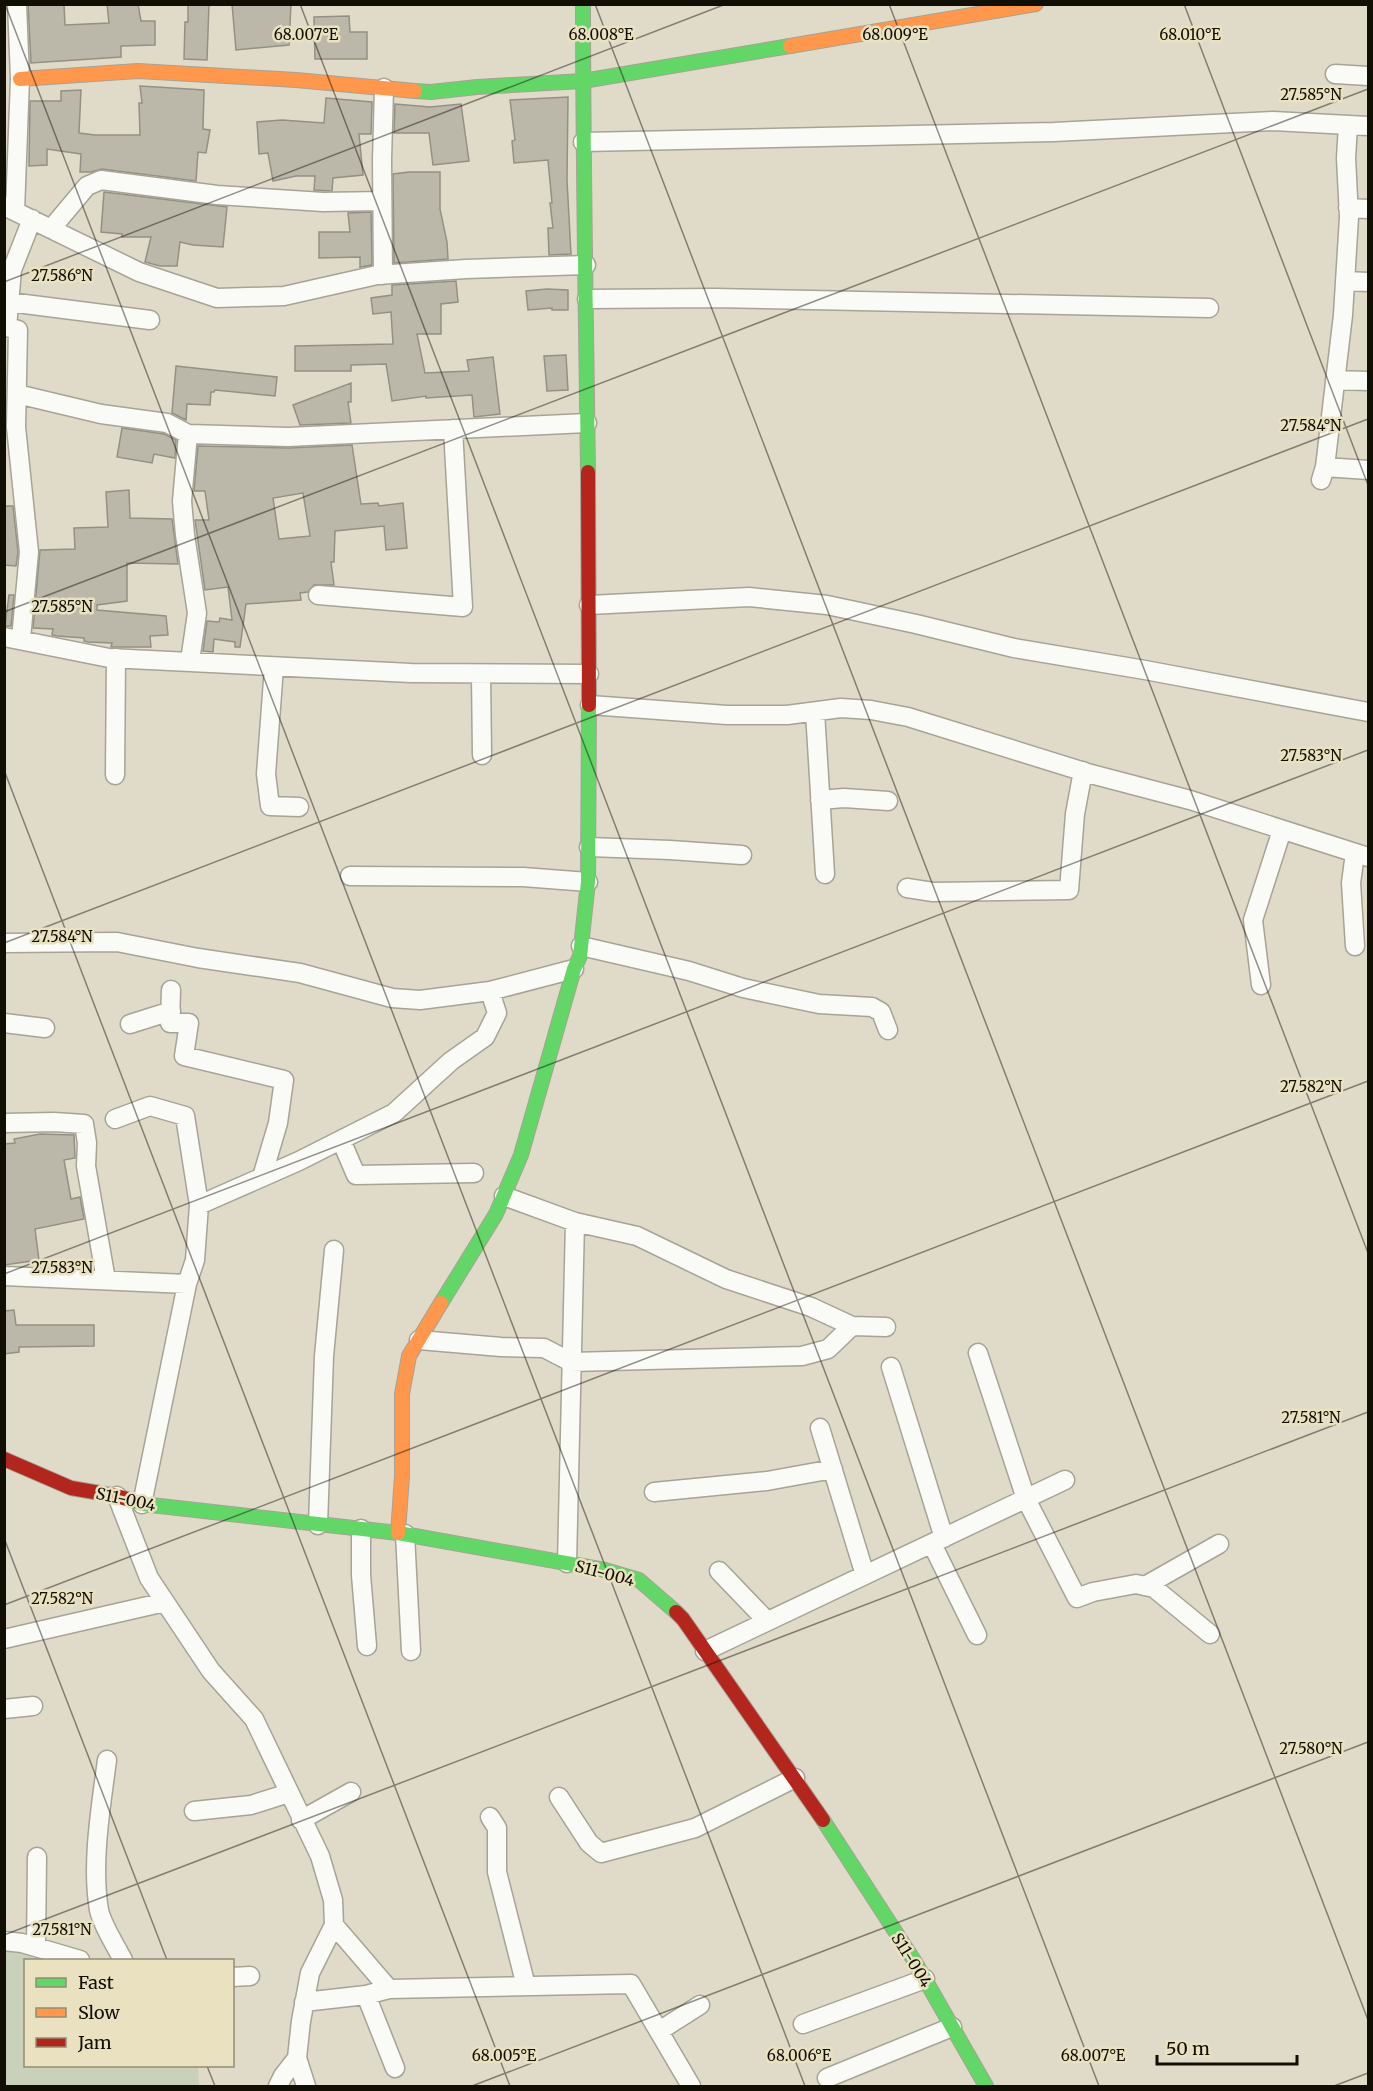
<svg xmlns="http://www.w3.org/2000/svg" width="1373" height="2091" font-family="Merriweather,serif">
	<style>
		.green { fill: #c9d1ba }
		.building { fill: #bbb7a9; stroke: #949083; stroke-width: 1.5; fill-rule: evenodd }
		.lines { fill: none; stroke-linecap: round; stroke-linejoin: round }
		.street-casing { stroke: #a7a395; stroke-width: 21 }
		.fast-casing { stroke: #a7a395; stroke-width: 16 }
		.slow-casing { stroke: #a7a395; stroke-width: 16 }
		.jam-casing { stroke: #a7a395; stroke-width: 16 }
		.street { stroke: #fafaf7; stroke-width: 18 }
		.fast { stroke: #63d668; stroke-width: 14 }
		.slow { stroke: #ff974d; stroke-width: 14 }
		.jam { stroke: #b3261e; stroke-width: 14 }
		.ticks { fill: none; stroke: #110e04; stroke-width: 1.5; stroke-opacity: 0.45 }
		.labels { text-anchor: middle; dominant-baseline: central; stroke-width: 5; stroke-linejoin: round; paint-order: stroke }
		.street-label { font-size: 16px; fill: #110e04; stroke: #e9e1c0 }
		.ticks-label { font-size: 15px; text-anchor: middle; fill: #110e04; stroke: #e9e1c0; stroke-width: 5; stroke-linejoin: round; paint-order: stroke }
	</style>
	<rect width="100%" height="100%" fill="#e0dbc9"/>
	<!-- green -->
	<path class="green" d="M4,1949L56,1960H26V2066H198L199,2086H5Z"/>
	<!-- building -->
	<path class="building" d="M28,4H64L65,25L109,23L107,4H138L141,21H155V45L121,46V57L31,63Z
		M188,4H209L207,60L184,59L185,22H188Z
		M232,4H291L289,45L236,50Z
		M349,16L350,32H367V59H315L314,17Z
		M140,86L204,90L203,129L210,130L206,153L198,152L196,181L102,169L91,172H80L81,154L47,149V165L29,166L30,101H61V91L81,90L79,133L95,135H140L139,103H142Z
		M568,97L567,180L571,254L549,255L548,228H553L550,203H552L548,160L514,163L512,141L515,140L510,100Z
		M326,98L372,102L371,134H359L363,175L333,178L332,191L314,190L315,176H296L273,181L268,153L259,154L257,122L282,120L324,123Z
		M395,104L430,107L461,104L469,161L433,165L429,133H394Z
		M409,172H440V209L447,242L448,259L394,263L393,174Z
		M104,192L227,207L223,247L193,245L180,242L177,266H160L145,262L151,237H122V234L101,232Z
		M371,212L372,265L360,267V257L319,258V232H350L348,213Z
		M456,281L458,302L441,304V334H417L425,373L469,371L467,360L493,357L500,414L474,417L472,395L426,398V396L392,401L386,364L351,365V371H295V346L393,344L391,312L373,314L371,298L392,295V285Z
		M547,289L568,290V310H552V308L528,310L526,291Z
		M566,355L568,390L547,391L544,356Z
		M176,366L277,377L275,396L215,390L214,392H211L210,405L187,404L186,420L172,413Z
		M351,383V402H348L351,423L300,425L293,405Z
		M122,428L164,434L176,440L175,458L154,454L152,463L117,457Z
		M352,445L361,504L378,503L379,506L403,503L407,548L386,550L384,526L335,531L334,562H331L334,585H314L308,592L300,593L301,600L246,604L240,647H235V642L214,639L213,652L203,651L207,621L219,622L220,618L232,620L228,587L205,590L195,520H209L205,491H194L198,446L289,448ZM303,493L310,536L279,539L273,498Z
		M129,490L130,518L172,519L178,564L127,563V601L97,605V610L166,616L168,635L150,636L151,647H111L112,643L88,642L84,641V638L57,636L52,635L53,629L33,628L40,550L75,549L74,528L108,527L106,492Z
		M4,506H13L18,552L16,566L4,565Z
		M9,595H14L11,626H5Z
		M40,1134L74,1135L75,1158L64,1160L71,1199L80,1197L84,1219L35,1229L39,1260L4,1265V1144L15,1143L14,1139Z
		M14,1310L16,1325H94V1346L19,1347V1352L4,1354V1311Z"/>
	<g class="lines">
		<!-- street casing -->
		<g class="street-casing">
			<path id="street" d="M1335,74L1368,76
				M583,142L1054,132L1273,121L1368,126
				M4,206L139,272L217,298L284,296L377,275L466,269L586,265
				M1348,208L1368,209
				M15,211L20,79L17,4
				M51,229L87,186L101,180L217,195L323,202L382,201
				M383,275L382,160L384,88
				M1345,281L1368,282
				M587,299L715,298L1209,308
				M9,302L150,320
				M1335,380L1368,381
				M17,394L101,414L167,423L188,434
				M1325,467L1368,470
				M1321,480L1325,467L1343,315L1349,217L1346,158L1348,125
				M318,595L463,607L453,429
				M589,605L749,597L827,605L916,624L1014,648L1145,670L1368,712
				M4,637L109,658L411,673L589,674
				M21,639L29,552L16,427L18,330L7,327L12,270L32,219
				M190,661L197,613L185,535L182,501L188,434L288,437L587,423
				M274,667L266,774L270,806L299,807
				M481,674L482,755
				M590,705L727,715H787L841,708L871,710L908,717L1091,774L1190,800L1368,857
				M815,712L825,874
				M115,775L116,658
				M820,800L844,798L888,801
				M589,847L670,850L742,855
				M1355,853L1351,883L1355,946
				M350,876L523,877L588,882
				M907,888L933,892L1069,890L1075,814L1083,771
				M4,943L117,942L198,958L300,973L392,998L420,1000L490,991L574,969
				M581,946L689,971L743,988L819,1004L872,1007L881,1012L888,1030
				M1261,985L1253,920L1282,830
				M171,990L170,1023H189L184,1056L284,1080L278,1123L262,1177
				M4,1023L45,1028
				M130,1024L171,1011
				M115,1119L150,1106L185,1116L199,1205L195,1260L187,1284L142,1504
				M4,1123L54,1122L84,1124L87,1143L86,1166L106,1280
				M341,1140L356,1175L474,1173
				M504,1196L575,1222L637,1236L726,1279L811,1307L852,1326L886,1327
				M199,1205L299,1161L394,1113L451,1061L485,1037L497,1013L490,991
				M4,1276L187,1284
				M419,1340L501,1347L544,1348L571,1362L802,1356L828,1349L852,1326
				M978,1353L1026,1499L1077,1598L1093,1592L1136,1584L1154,1588L1210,1634
				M891,1367L944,1538
				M820,1428L865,1575
				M654,1492L767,1481L833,1469
				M117,1496L149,1578L211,1671L254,1719L320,1856L333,1900L334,1925L310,1973L301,2021L297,2058L283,2076L278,2086
				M318,1525L324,1356L334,1250
				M361,1529V1575L367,1646
				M405,1534L411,1651
				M932,1544L977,1635
				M567,1563L575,1222
				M719,1571L767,1621
				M1145,1586L1219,1544
				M4,1639L165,1602
				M705,1651L1065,1480
				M4,1709L33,1706
				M107,1760C101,1806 91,1864 99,1910C102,1925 116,1946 123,1960
				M559,1797L589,1843L601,1853L695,1828L795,1778
				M194,1811L251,1805L289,1793
				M490,1817L497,1828V1872L526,1986
				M301,1820L351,1792
				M334,1925L389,1989L631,1984L691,2086
				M4,1941L22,1943L80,1960
				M36,1947L37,1857
				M232,1977L250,1976
				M366,1995L395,2068
				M304,2002L366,1995L389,1989
				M803,2024L925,1979
				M659,2031L700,2005
				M297,2058L306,2086
				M827,2078L952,2027"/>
		</g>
		<!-- fast casing -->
		<g class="fast-casing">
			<path id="fast" d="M583,4C583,160 586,316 588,472
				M415,91L431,92L477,87L583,81L790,46
				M441,1303L496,1214L521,1155L574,969L580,956L588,882L589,705
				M133,1501L142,1504L398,1533L605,1570L639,1580L676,1612
				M823,1820L915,1962L986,2086"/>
		</g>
		<!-- slow casing -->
		<g class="slow-casing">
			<path id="slow" d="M790,46L1036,4
				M20,79L138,71L296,80L415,91
				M398,1533L402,1476V1394L409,1356L441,1303"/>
		</g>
		<!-- jam casing -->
		<g class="jam-casing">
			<path id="jam" d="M588,472L589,705
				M4,1459L71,1488L117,1496L133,1501
				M676,1612L683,1619L823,1820"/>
		</g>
		<!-- street -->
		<use href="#street" class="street"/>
		<!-- fast -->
		<use href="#fast" class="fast"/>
		<!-- slow -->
		<use href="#slow" class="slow"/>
		<!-- jam -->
		<use href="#jam" class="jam"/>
	</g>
	<!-- ticks -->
	<path class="ticks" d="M5,4L805,2086M300,4L1099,2086M595,4L1368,2020M889,4L1368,1253M1184,4L1368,485M4,282L726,4M4,612L1368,89M4,770L510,2086M4,943L1368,419M4,1274L1368,750M4,1538L167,1960M4,1605L1368,1081M4,1935L1368,1412M207,2066L215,2086M472,2086L1368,1742M1334,2086L1368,2073"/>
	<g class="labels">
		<!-- street labels -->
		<g class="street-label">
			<text transform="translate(126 1499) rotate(12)">S11-004</text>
			<text transform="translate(605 1573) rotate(15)">S11-004</text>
			<text transform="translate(912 1960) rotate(58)">S11-004</text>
		</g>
	</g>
	<g class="ticks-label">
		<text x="306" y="40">68.007°E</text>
		<text x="601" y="40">68.008°E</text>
		<text x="895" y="40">68.009°E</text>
		<text x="1190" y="40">68.010°E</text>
		<text x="1311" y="100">27.585°N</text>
		<text x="62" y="281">27.586°N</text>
		<text x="1311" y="431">27.584°N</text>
		<text x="62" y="612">27.585°N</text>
		<text x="1311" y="761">27.583°N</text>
		<text x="62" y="942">27.584°N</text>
		<text x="1311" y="1092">27.582°N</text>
		<text x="62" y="1273">27.583°N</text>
		<text x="1311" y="1423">27.581°N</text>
		<text x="62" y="1604">27.582°N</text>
		<text x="1311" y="1754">27.580°N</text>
		<text x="62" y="1935">27.581°N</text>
		<text x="504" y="2061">68.005°E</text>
		<text x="799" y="2061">68.006°E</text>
		<text x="1093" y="2061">68.007°E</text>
	</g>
	<!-- border -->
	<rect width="1373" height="2091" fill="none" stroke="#110e04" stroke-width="12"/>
	<!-- legend -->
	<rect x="24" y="1959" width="210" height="108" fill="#e9e1c0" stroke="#938d75" stroke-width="1.5"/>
	<rect x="36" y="1978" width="30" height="9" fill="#63d668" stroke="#938d75" stroke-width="1.5"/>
	<text x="78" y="1989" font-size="18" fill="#110e04">Fast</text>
	<rect x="36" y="2008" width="30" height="9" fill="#ff974d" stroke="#938d75" stroke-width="1.5"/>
	<text x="78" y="2019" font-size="18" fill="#110e04">Slow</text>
	<rect x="36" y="2038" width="30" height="9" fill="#b3261e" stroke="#938d75" stroke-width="1.5"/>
	<text x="78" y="2049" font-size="18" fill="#110e04">Jam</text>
	<!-- scale -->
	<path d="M1157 2055v9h140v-9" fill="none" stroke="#110e04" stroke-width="3"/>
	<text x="1166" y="2055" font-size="18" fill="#110e04" stroke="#e9e1c0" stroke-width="4.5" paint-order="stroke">50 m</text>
</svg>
